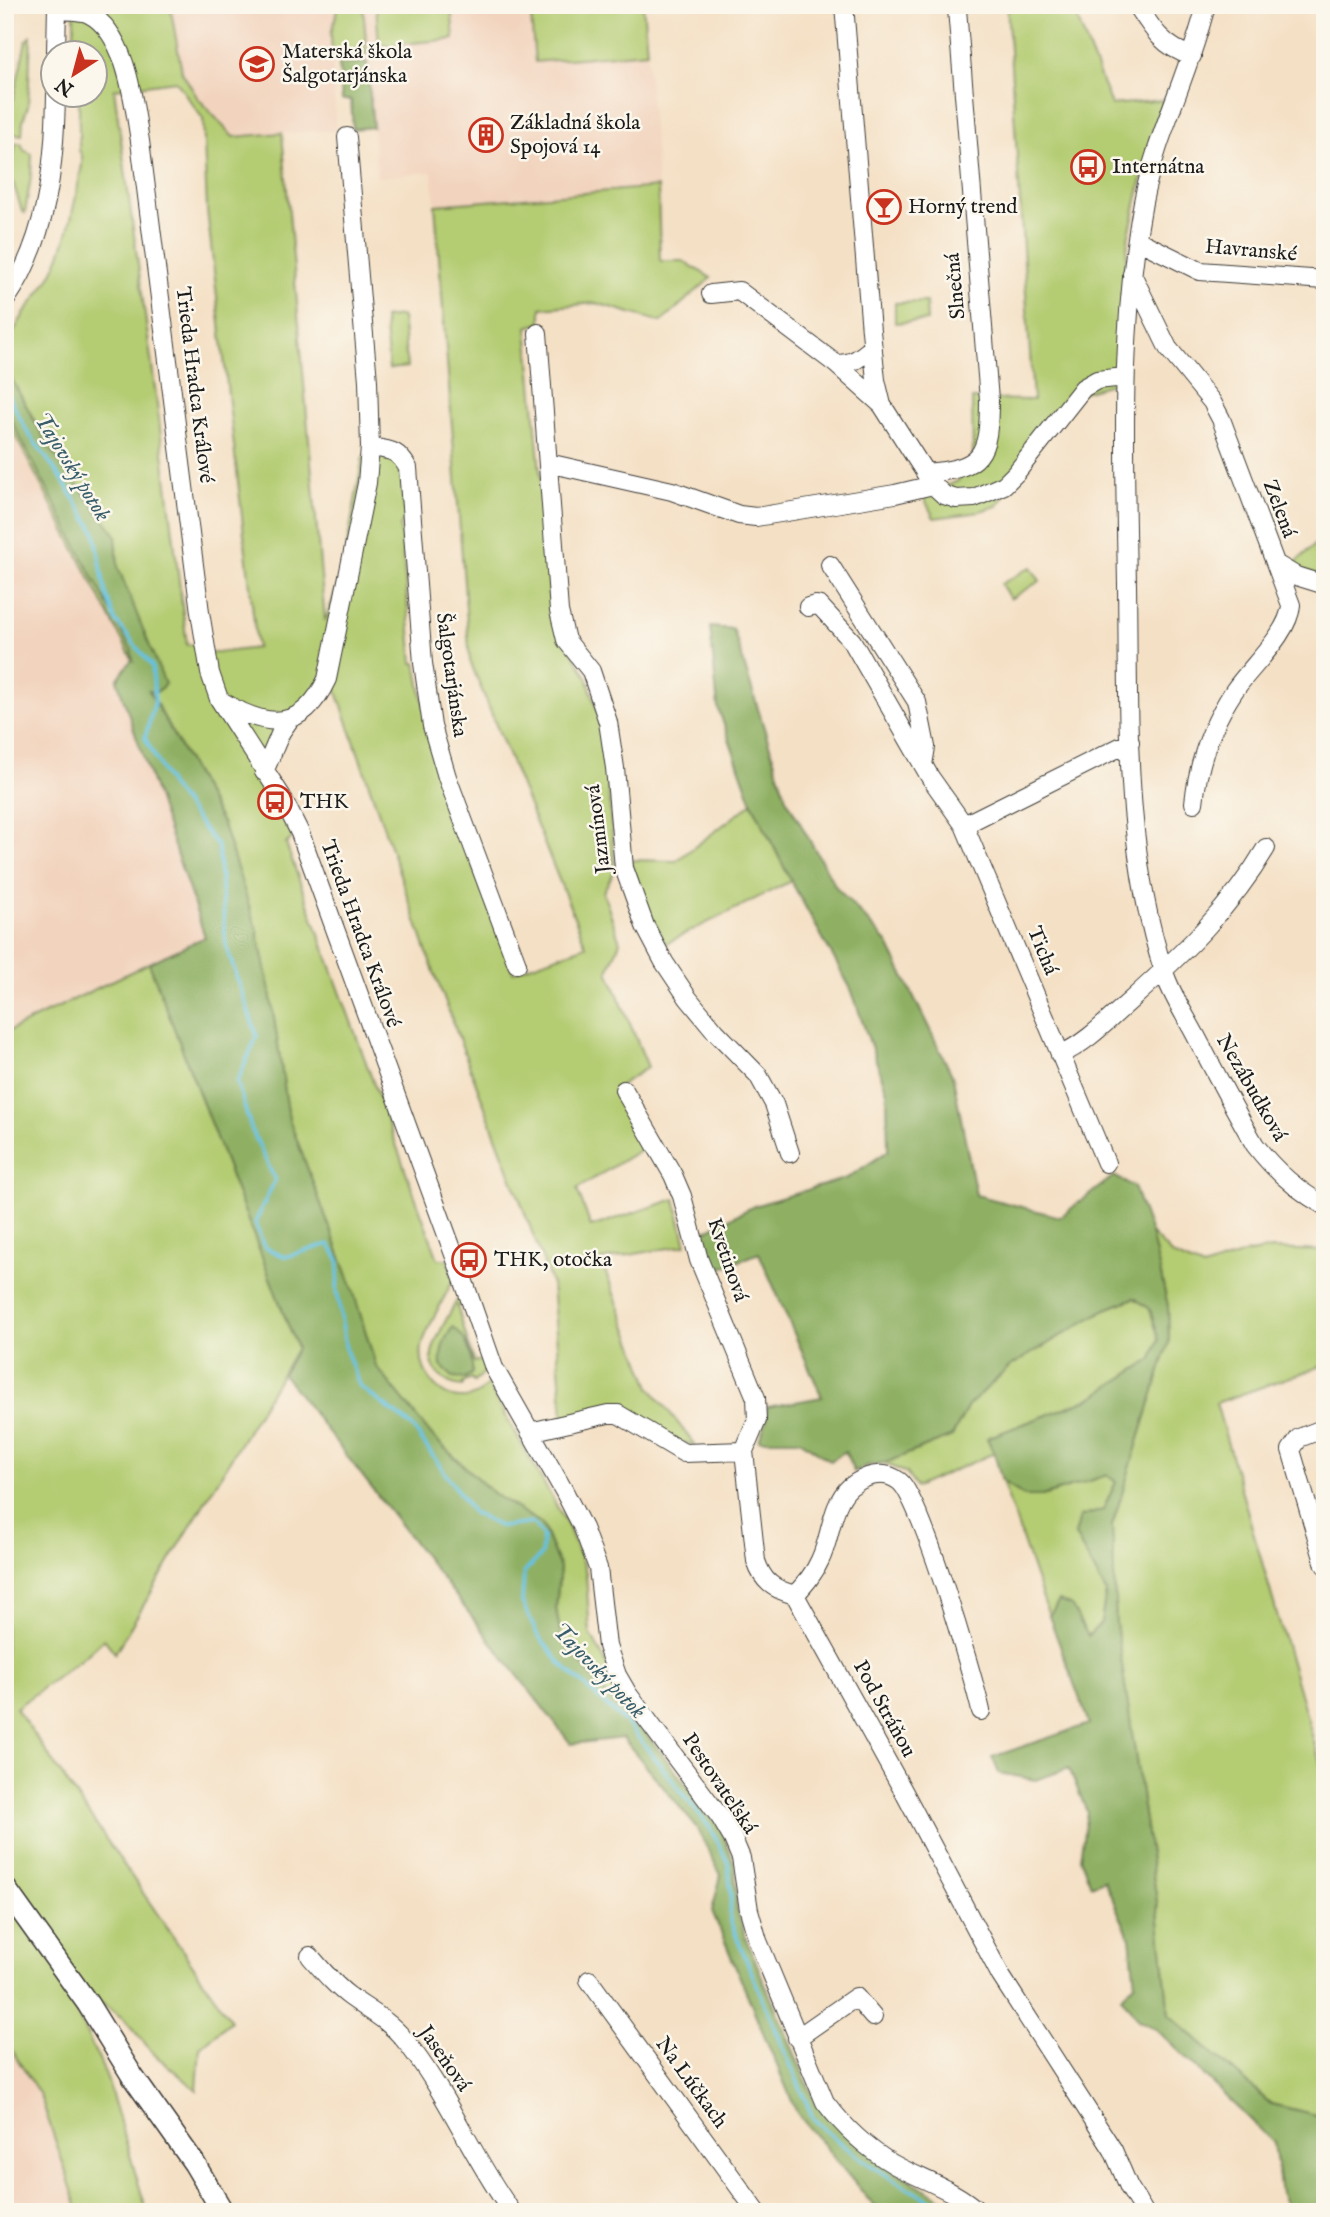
<svg xmlns="http://www.w3.org/2000/svg" width="1330" height="2217" font-family="'IM FELL English',serif">
	<style>
		.built { fill: #f2d4be }
		.green { fill: #b4cc72; stroke: #687447; stroke-width: 2; fill-rule: evenodd }
		.forest { fill: #8fb064; stroke: #566640; stroke-width: 2 }
		.lines { fill: none; stroke-linecap: round; stroke-linejoin: round }
		.stream { stroke: #64c2e2; stroke-width: 3.5 }
		.minor-casing { stroke: #3c3935; stroke-width: 20 }
		.major-casing { stroke: #3c3935; stroke-width: 24 }
		.minor { stroke: #fff; stroke-width: 18 }
		.major { stroke: #fff; stroke-width: 21 }
		.labels { text-anchor: middle; dominant-baseline: central; stroke-width: 5; stroke-linejoin: round; paint-order: stroke }
		.poi-label { font-size: 21px; fill: #1c1c1c; stroke: #fbf7ec; text-anchor: start }
		.street-label { font-size: 21px; fill: #1c1c1c; stroke: #fbf7ec }
		.water-label { font-size: 23px; font-style: italic; fill: #395e6b; stroke: #fbf7ec }
	</style>
	<rect width="100%" height="100%" fill="#fbf7ec"/>
	<filter id="ink" filterUnits="userSpaceOnUse"><feTurbulence type="fractalNoise" baseFrequency=".0143" numOctaves="2"/><feDisplacementMap in="SourceGraphic" scale="14" xChannelSelector="R" yChannelSelector="G"/><feConvolveMatrix kernelMatrix="1 2 1 2 8 2 1 2 1" color-interpolation-filters="sRGB"/></filter>
	<filter id="wash" filterUnits="userSpaceOnUse"><feTurbulence type="fractalNoise" baseFrequency=".00686" numOctaves="4" result="noise"/><feDisplacementMap in="SourceGraphic" scale="28" xChannelSelector="R" yChannelSelector="G"/><feGaussianBlur stdDeviation="1.57" result="paint"/><feColorMatrix in="noise" values="0 0 0 0 0 0 0 0 0 0 0 0 0 0 0 0 0 1.4 0 .05"/><feComposite in="paint" operator="in"/></filter>
	<g filter="url(#wash)">
		<rect width="100%" height="100%" fill="#f4e0c5"/>
		<!-- built -->
		<path class="built" d="M170,5H339L331,33L336,130L233,137L197,97L182,72Z
			M363,5H530L535,62L647,52L658,187L435,205L432,172L377,177Z
			M5,416L132,659L117,681L205,937L5,1033Z
			M5,1941L147,2212H5Z"/>
		<!-- green -->
		<path class="green" d="M74,5H170L182,72L197,97L233,137L282,133L325,621L342,574L363,457H391L401,470L405,519L400,526L413,663H416L435,765L513,972L586,946L470,661L435,205L658,187L660,261H683L711,278L661,322L596,303L541,308V323L527,327L553,618L587,677L603,730L615,870L603,892L620,942L608,971L648,1067L614,1089L648,1145L577,1189L591,1227L675,1199L686,1245L601,1260L650,1387L695,1445L681,1442L631,1412L563,1416L552,1285L428,956L334,683L292,727L256,772L277,805L293,837L286,844L438,1259H447L454,1279C445,1296 425,1330 422,1347C417,1378 449,1411 479,1393C485,1389 489,1382 494,1377L498,1385L491,1390L568,1526L586,1573L590,1633L612,1674L634,1708L629,1712L615,1706L561,1638L556,1608L560,1568L542,1524L495,1495L432,1436L376,1366L351,1284L289,1119L270,991L223,825L132,659L5,416V337L12,336C21,312 42,294 53,271C69,239 75,200 82,165V156L79,150V95L94,94V52H74ZM176,81L203,119L207,210L257,648L199,655L196,644L187,645L155,388L114,89Z
			M339,5H363L367,54L332,57L331,33Z
			M376,5H451L454,39L379,46Z
			M530,5H643L647,52L535,62Z
			M1007,5H1072L1111,105L1164,100L1153,132L1128,239L1115,383L1073,395L997,506L973,513L934,518L923,496L958,481L973,457L972,399L1033,400Z
			M31,36L28,106L23,120L22,135L6,132L26,41Z
			M16,143H21L24,150L32,154L31,177L25,213L22,211L10,173Z
			M926,302L927,321L895,323V303Z
			M402,316L407,367L389,369L384,318Z
			M1325,535V577L1292,566Z
			M1031,567L1040,581L1010,599L1001,584Z
			M752,803L791,881L665,944L644,900L630,860L676,861Z
			M149,963L297,1348L115,1653L104,1639L89,1653L16,1708L231,2021L200,2047L197,2090L155,2055L124,2019L94,1998L76,2011L106,2075L147,2212H81L79,2211L40,2095L5,2040V1033Z
			M1151,1233L1172,1255L1203,1268L1244,1254L1272,1249L1325,1251V1365L1216,1403L1321,1766L1325,1770V2117L1271,2104L1169,2015L1157,1902L1116,1624L1112,1526L1169,1342L1168,1306Z
			M461,1293L465,1304L457,1306L474,1362L482,1360L485,1372L474,1382L471,1379L463,1383V1386C444,1385 427,1369 433,1349C439,1330 452,1310 461,1293Z
			M1134,1298L1150,1309L1159,1339L1152,1359L1091,1398L987,1438L994,1453L916,1487L906,1473L885,1463L952,1436L968,1406L1009,1367L1104,1310Z
			M1107,1475L1116,1482L1103,1510L1075,1535L1106,1592L1101,1623L1088,1637L1059,1601L1049,1616L1002,1481L1024,1496H1042Z"/>
		<!-- forest -->
		<path class="forest" d="M367,62L373,127L353,129L351,100H342L339,64Z
			M5,367L49,447L116,535L118,567L165,684L157,692L149,691L223,825L257,930L270,991L289,1119L351,1284L376,1366L432,1436L495,1495L542,1524L560,1568L556,1608L561,1638L615,1706L629,1712L721,1829L735,1865L737,1910L746,1939L816,2104L885,2165L964,2212H885L873,2205L797,2113L712,1911L721,1875L697,1828L623,1738L571,1744L283,1374L297,1348L149,963L205,937L117,680L132,659L133,660L131,650L5,408Z
			M710,627L733,629L786,798L836,887L887,942L953,1077L976,1195L1060,1217L1114,1176L1134,1187L1151,1233L1168,1306L1169,1342L1112,1526L1116,1624L1157,1902L1169,2015L1271,2104L1325,2117V2212H1289L1281,2194L1274,2143L1156,2029L1138,2020L1121,1996L1135,1984L1130,1938L1104,1880L1091,1885L1080,1858L1087,1812L1069,1768L1036,1780L999,1773L992,1757L1089,1724L1049,1616L1059,1601L1071,1605L1088,1636L1101,1623L1106,1592L1075,1535L1080,1517L1103,1510L1116,1482L1107,1475L1042,1496H1024L1002,1481L994,1453L987,1438L1091,1398L1152,1359L1159,1339L1150,1309L1134,1298L1104,1310L1009,1367L968,1406L952,1436L885,1463L869,1465L854,1472L845,1451L830,1461L800,1440H759L767,1419V1407L822,1397L759,1253L714,1271L699,1234L754,1206L847,1178L888,1151L887,1092L851,989L791,881L752,803L718,708Z
			M453,1327C467,1336 473,1357 472,1373L465,1379L453,1377L441,1366C440,1350 443,1340 453,1327Z"/>
		<g class="lines">
			<!-- stream -->
			<path class="stream" d="M5,389L28,433L62,479L95,532L105,590L115,620L152,666L155,701L145,738L170,785L218,847L226,946L257,1036L237,1082L251,1128L275,1180L255,1223L264,1247L285,1257L329,1244L339,1260L337,1289L346,1350L360,1387L412,1426L473,1513L501,1527L533,1523L543,1536L541,1555L524,1573L522,1602L537,1634L561,1664L630,1727L710,1828L728,1862L731,1893L730,1921L813,2118C852,2159 901,2184 950,2212"/>
		</g>
	</g>
	<g filter="url(#ink)">
		<g class="lines">
			<!-- minor casing -->
			<g class="minor-casing">
				<path id="minor" d="M844,5L871,331L876,380L882,405
					M1137,5C1152,29 1164,48 1192,56
					M1206,5C1190,72 1156,135 1143,202C1119,329 1125,457 1127,585C1129,715 1123,848 1164,972C1171,994 1185,1015 1196,1036C1215,1072 1234,1109 1255,1145C1275,1171 1296,1190 1325,1206
					M57,10C67,11 81,10 89,14C127,33 134,105 140,141L200,612L210,673L219,699L282,797L300,833L463,1279L494,1368L564,1491L583,1528L598,1568L607,1646L617,1675L628,1694L720,1817L733,1839L741,1858L749,1910L758,1941L825,2102C844,2127 866,2148 893,2164C922,2180 954,2189 979,2212
					M56,52L57,5
					M1137,240L1200,271L1325,280
					M1132,274L1168,348L1212,402L1221,419L1291,605C1289,634 1250,667 1234,691C1212,724 1198,763 1194,803
					M711,294L739,291L836,364C853,364 860,358 873,347
					M5,301C47,241 55,165 56,94
					M538,333L559,611L566,640L591,671L608,722L615,768L624,868L645,926L664,962L688,998L716,1032L758,1075L774,1104L790,1153
					M836,364L882,405L933,485L944,495L956,499L974,498L1004,485L1016,473L1083,388L1097,380L1125,377
					M370,447C390,450 397,449 408,468L423,663L432,726L447,777L517,964
					M548,463L672,491L739,515L756,517L895,494L933,485
					M925,473C983,469 989,455 989,400L957,9
					M1276,564L1296,576L1325,585
					M830,565L917,702L926,747L923,765
					M808,607L816,605L820,606L852,641L930,777L964,825L1106,1163
					M223,702C268,729 303,731 327,679L367,483L370,447L368,381L347,137
					M264,772L281,732L290,719
					M964,825L1130,742
					M1060,1055C1088,1042 1108,1020 1131,1000C1182,954 1231,908 1266,848
					M624,1090L673,1175L682,1196L699,1260L756,1398L757,1420L744,1451L756,1561C763,1582 773,1589 795,1595
					M1325,1428L1299,1438L1291,1450L1325,1565
					M530,1432L608,1414H618L684,1453L744,1451
					M795,1595L905,1794L1001,1976L1113,2150L1129,2187L1144,2212
					M795,1595C805,1584 814,1574 820,1560C831,1538 831,1504 850,1487C864,1476 883,1469 899,1481C921,1497 973,1676 981,1711
					M310,1956C323,1971 336,1987 352,1998C370,2011 389,2021 403,2038C447,2091 471,2156 512,2212
					M589,1980L757,2212
					M797,2038L856,1997L873,2017"/>
			</g>
			<!-- major casing -->
			<g class="major-casing">
				<path id="major" d="M5,1888L88,2004L133,2077L194,2163L223,2212"/>
			</g>
			<!-- minor -->
			<use href="#minor" class="minor"/>
			<!-- major -->
			<use href="#major" class="major"/>
		</g>
	</g>
	<!-- icons -->
	<defs>
		<g id="school-ring" transform="scale(1.75)"><circle r="9.5" fill="#fbf7ec" stroke="#c8321e" stroke-width="1.5"/><path d="M0-5L7-2L0 1L-7-2ZM-4 1L0 2.5L4 1V4Q0 6-4 4Z" fill="#c8321e"/></g>
		<g id="building-ring" transform="scale(1.75)"><circle r="9.5" fill="#fbf7ec" stroke="#c8321e" stroke-width="1.5"/><path d="M-4-6H4V6H1V3H-1V6H-4ZM-2.5-4.3h1.7v1.8h-1.7ZM.8-4.3h1.7v1.8H.8ZM-2.5-1h1.7V.8h-1.7ZM.8-1h1.7V.8H.8Z" fill="#c8321e"/></g>
		<g id="bus-ring" transform="scale(1.75)"><circle r="9.5" fill="#fbf7ec" stroke="#c8321e" stroke-width="1.5"/><path d="M-5-6H5V4H4V6H2V4H-2V6H-4V4H-5ZM-3.5-4V0h7V-4ZM-3.5 1.2v1.5H-2V1.2ZM2 1.2v1.5H3.5V1.2Z" fill="#c8321e"/></g>
		<g id="bar-ring" transform="scale(1.75)"><circle r="9.5" fill="#fbf7ec" stroke="#c8321e" stroke-width="1.5"/><path d="M-6-5H6L.8 .8V4.5H3.5V6h-7V4.5H-.8V.8Z" fill="#c8321e"/></g>
	</defs>
	<g fill-rule="evenodd">
		<use href="#school-ring" x="257" y="64"/>
		<use href="#building-ring" x="486" y="135"/>
		<use href="#bus-ring" x="1088" y="167"/>
		<use href="#bar-ring" x="884" y="207"/>
		<use href="#bus-ring" x="275" y="802"/>
		<use href="#bus-ring" x="469" y="1260"/>
	</g>
	<g class="labels">
		<!-- poi labels -->
		<g class="poi-label">
			<text x="282" y="52">Materská škola<tspan x="282" dy="24">Šalgotarjánska</tspan></text>
			<text x="510" y="123">Základná škola<tspan x="510" dy="24">Spojová 14</tspan></text>
			<text x="1112" y="167">Internátna</text>
			<text x="908" y="207">Horný trend</text>
			<text x="300" y="802">THK</text>
			<text x="494" y="1260">THK, otočka</text>
		</g>
		<!-- street labels -->
		<g class="street-label">
			<text transform="translate(1251 251) rotate(5)">Havranské</text>
			<text transform="translate(956 286) rotate(-95)">Slnečná</text>
			<text transform="translate(194 385) rotate(83)">Trieda Hradca Králové</text>
			<text transform="translate(1279 509) rotate(69)">Zelená</text>
			<text transform="translate(451 675) rotate(82)">Šalgotarjánska</text>
			<text transform="translate(599 829) rotate(-97)">Jazmínová</text>
			<text transform="translate(360 934) rotate(70)">Trieda Hradca Králové</text>
			<text transform="translate(1042 951) rotate(68)">Tichá</text>
			<text transform="translate(1251 1088) rotate(60)">Nezábudková</text>
			<text transform="translate(727 1260) rotate(71)">Kvetinová</text>
			<text transform="translate(884 1709) rotate(61)">Pod Stráňou</text>
			<text transform="translate(719 1784) rotate(56)">Pestovateľská</text>
			<text transform="translate(444 2059) rotate(55)">Jaseňová</text>
			<text transform="translate(691 2083) rotate(54)">Na Lúčkach</text>
		</g>
		<!-- water labels -->
		<g class="water-label">
			<text transform="translate(72 467) rotate(58)">Tajovský potok</text>
			<text transform="translate(599 1671) rotate(46)">Tajovský potok</text>
		</g>
	</g>
	<!-- margin -->
	<rect width="1330" height="2217" fill="none" stroke="#fbf7ec" stroke-width="28"/>
	<!-- north arrow -->
	<g transform="translate(74 74) rotate(216)"><circle r="33" fill="#fbf7ec" stroke="#a29f99" stroke-width="2"/>
	<path d="M0-5L12 26L0 18L-12 26Z" fill="#c8321e"/>
	<text y="-10" font-size="19" font-weight="bold" text-anchor="middle" fill="#1c1c1c">N</text>
	</g>
</svg>
